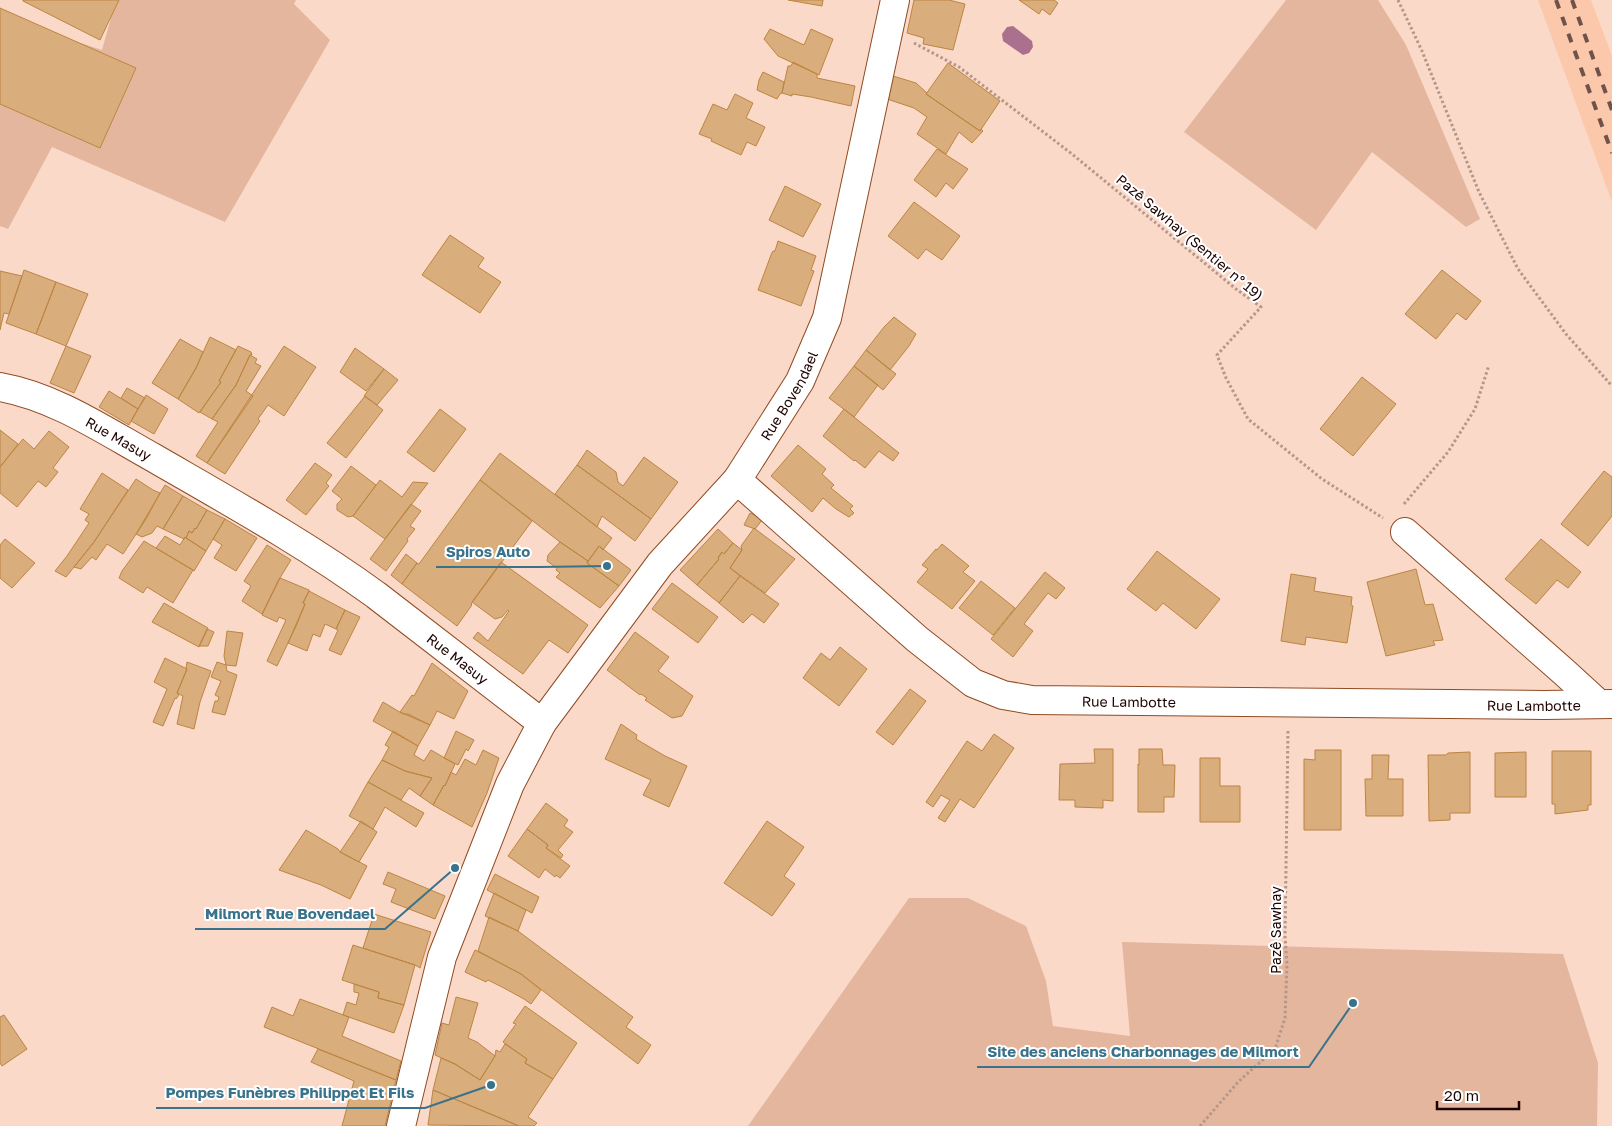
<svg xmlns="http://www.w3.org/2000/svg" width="1612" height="1126" font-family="'Golos Text',sans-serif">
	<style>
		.built { fill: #fcc8ac }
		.green { fill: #e4b69e }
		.water { fill: #ab708d }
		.building { fill: #daad7c; stroke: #bc8542 }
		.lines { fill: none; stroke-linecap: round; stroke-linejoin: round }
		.minor-casing { stroke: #904b21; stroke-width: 30 }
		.path { stroke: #b5978a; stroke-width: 3; stroke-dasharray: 2.5 2.5; stroke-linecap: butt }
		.minor { stroke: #fff; stroke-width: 28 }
		.rail { stroke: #6f534a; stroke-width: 4; stroke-dasharray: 9 9; stroke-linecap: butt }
		.labels { text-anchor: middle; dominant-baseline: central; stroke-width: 4; stroke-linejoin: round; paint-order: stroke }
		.street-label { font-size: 14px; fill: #1c0300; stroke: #fff }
		.leader { fill: none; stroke: #39728b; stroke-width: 2 }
		.callout-dot { fill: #39728b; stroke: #fff; stroke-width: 2 }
		.callout-label { font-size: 15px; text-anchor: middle; font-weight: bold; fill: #39728b; stroke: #fff; stroke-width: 4; stroke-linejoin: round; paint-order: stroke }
	</style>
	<rect width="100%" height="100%" fill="#fad9c8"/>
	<!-- built -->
	<path class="built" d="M1538,0H1591L1612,56V202Z"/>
	<!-- green -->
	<path class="green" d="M116,0H296L294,4L330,40L225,222L52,147L8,229L0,226V92L62,37L102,50Z
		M1286,0H1378L1406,45L1480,219L1466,227L1372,152L1316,230L1184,132Z
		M909,898H968L1026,926L1046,981L1053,1026L1130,1036L1122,942L1563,954L1598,1063L1597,1126H748Z"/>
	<!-- water -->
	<path class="water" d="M1013,26L1032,41L1033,47L1029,53L1023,55L1003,41L1002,34L1007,27Z"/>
	<!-- building -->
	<path class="building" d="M23,0H119L100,40L23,1Z
		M788,0H823L822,6Z
		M914,0H949L965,4L953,50L923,44L924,38L907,33Z
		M1019,0H1054L1058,3L1050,15L1042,9L1039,14Z
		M0,8L136,68L100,148L0,104Z
		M770,29L804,45L811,29L833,39L819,75L778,56L764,39Z
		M793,62L817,74V78L855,86L851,106L811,97L792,94V96L782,93L788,66H791Z
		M948,63L1000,101L980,131L926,94Z
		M763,72L784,82L782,93L780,94L777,99L757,90L759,80Z
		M893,76L916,83L927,93L926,94L980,131L981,129L983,131L972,143L959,132L946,154L917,134L927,117L914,108L887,99Z
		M735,94L753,103L746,118L765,127L756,146L747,142L741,155L711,141L712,139L699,134L713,104L727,110Z
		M937,149L968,169L953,189L946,183L936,197L914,180Z
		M785,186L821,204L803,237L769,220Z
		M914,202L960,236L942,260L926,249L918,259L888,236Z
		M450,235L484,258L478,267L501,282L480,313L422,275Z
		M778,241L816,256L811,270L814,271L801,306L758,290L771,255L773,251H775Z
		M24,270L56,282L36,334L6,323Z
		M1442,270L1481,301L1466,320L1457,313L1436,339L1405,314Z
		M0,271L22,276L9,314L4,313L0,330Z
		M56,282L88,294L66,346L36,334Z
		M894,317L916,334L909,346L890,370L866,350L884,327Z
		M210,337L236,350L219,381L221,382L199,413L178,399L196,368Z
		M180,339L203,352L196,368L178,399L152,383Z
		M66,346L91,356L74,393L50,383Z
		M238,346L251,352L252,355H250L236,385L212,419L200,412L221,382L219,381Z
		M284,346L316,367L284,416L268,405L258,419L260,421L225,474L207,463Z
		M355,348L384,369L366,391L340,372Z
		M866,350L896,374L883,390L854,366Z
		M250,355L257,359L255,363L261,366L246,391L253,396L207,463L196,456L218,422L212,419L236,385Z
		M854,366L878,385L854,417L829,398Z
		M384,369L398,380L377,405L364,396Z
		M1362,377L1396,404L1353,456L1320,429Z
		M127,388L145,398L138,409L121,398Z
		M109,391L138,409L129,425L99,407Z
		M146,395L168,409L154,434L131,421Z
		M365,396L383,410L346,458L327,443Z
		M440,409L466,429L434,472L407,452Z
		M844,409L899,453L893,461L879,451L865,468L855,460L854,461L823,436Z
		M0,430L18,444L0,467Z
		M49,431L69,447L53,468L58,472L46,487L38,481L17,507L0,493V467L23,439L34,449Z
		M798,445L826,469L822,474L834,485L831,488L853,506L850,509L854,513L849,517L836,509L823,498L812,512L771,476Z
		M587,450L616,472L618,482L623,486L644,457L678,482L651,519L577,465Z
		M500,453L612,538L603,550L599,546L588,561L560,542L480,480Z
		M315,463L332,475L326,483L329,486L306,515L286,500Z
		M577,465L651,519L635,541L602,516L597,527L555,494Z
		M351,466L376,485L353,516L348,517L337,510V504L342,499L332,491Z
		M1604,471L1612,477V516L1588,546L1561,524Z
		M102,473L128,490L94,542L66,577L55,571L67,556L89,523L85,520L89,514L80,509Z
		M136,479L153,490L160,493L146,519L123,554L107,544L96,560L92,557L81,569L74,567L94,542Z
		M380,480L402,497L413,482L428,483L385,539L353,516Z
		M480,480L532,521L471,604L472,605L457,626L402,584L417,563L419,564Z
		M165,485L183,496L163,529L157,526L152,533L142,537L136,534Z
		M183,496L207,510L196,529L195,528L192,533L189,531L186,538L185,537L184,539L163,529Z
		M411,504L421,511L410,526L415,529L407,539L408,541L386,571L370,559Z
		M207,510L225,519L206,551L186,538L189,531L192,533L195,528L196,529Z
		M750,513L763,519L755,529L744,525Z
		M225,519L257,538L236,571L214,558L222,545L213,539Z
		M754,528L795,559L765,593L730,568L742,550L741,546Z
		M718,529L733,543L724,554L722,552L718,558L719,559L697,585L680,570Z
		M165,536L180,545L185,537L206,551L194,571L156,548Z
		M5,539L35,563L12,588L0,578V545Z
		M1541,539L1581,572L1568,588L1557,580L1536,604L1505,579Z
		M144,541L193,570L173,603L147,587L143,593L119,578L122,571Z
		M560,542L588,561L587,563L619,586L600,608L556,577L560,573L556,570L557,568L547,561L548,555Z
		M733,543L742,550L730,568L740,576L719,603L697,585L719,559L718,558L722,552L724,554Z
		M942,544L969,566L963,572L975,581L952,609L917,582L928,569L922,565L936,549L937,550Z
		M267,545L291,560L278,581L262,614L242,601L251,586L244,581Z
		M599,546L631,570L619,586L587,563Z
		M1157,551L1220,599L1196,629L1163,603L1156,611L1127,589Z
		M406,554L417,563L402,584L391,575Z
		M501,562L588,625L568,653L549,640L523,674L473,638L478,632L488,641L509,611L508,610L502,617L495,619L472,602Z
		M1416,569L1425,605L1433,604L1443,640L1433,641L1435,645L1386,656L1367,582Z
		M1045,572L1065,588L1056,599L1048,593L1024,624L1033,631L1013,657L991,639Z
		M1291,574L1316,578L1314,591L1352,597L1351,605L1353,606L1347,643L1306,637L1305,645L1281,641Z
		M740,576L779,604L764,623L752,614L743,623L719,603Z
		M280,578L309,590V591L303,603L305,604L297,624L277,666L267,661L286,620L279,617L277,622L262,615Z
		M981,581L1015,608L993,635L959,608Z
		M672,583L718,617L698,643L652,609Z
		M309,591L345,610L336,629L325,624L320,637L313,634L307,651L288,643L305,604L303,603Z
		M164,603L208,628L199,647L152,622Z
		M345,610L360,617L341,655L329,650L338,630L336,629Z
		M207,629L214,632L208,646H199Z
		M227,631L243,633L236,666L226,665L224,656Z
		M635,632L669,657L658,671L693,696L682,716L672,718L645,700L647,698L641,694L640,695L607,670Z
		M840,647L867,669L839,706L803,678L821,653L830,660Z
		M165,658L187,669L177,693L179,695L176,699L175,698L163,726L153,722L167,689L154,682Z
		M187,662L211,671L200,702L194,729L177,724L183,696L177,693L187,669L186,668Z
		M217,662L226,665L227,671L237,675L225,715L212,712L215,701H218L219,697L215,695L221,681L211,677Z
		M432,663L468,691L454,719L437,711L430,725L400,712L412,695L414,696Z
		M910,689L926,701L893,745L876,732Z
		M383,702L403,714H408L430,725L418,746L373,721Z
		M621,724L637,735L636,739L665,756L687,766L669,807L643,795L651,780L605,759Z
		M393,731L418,746L414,755L424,761L431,750L455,764L445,786L444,785L433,805L420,796L432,778L405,771L382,760L389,747L385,745Z
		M456,731L474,740L468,751L466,749L458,765L444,758Z
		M994,734L1014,748L974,808L960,799L945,822L938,818L950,800L941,795L933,807L926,802L967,741L982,751Z
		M1094,749H1113V801L1103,800V808L1075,807V800H1059L1060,764L1095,763Z
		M1139,749H1162L1163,765H1175L1174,797H1164V812H1138V764L1139,765Z
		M483,750L499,758L487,793L472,827L433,805L444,785L445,786L451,772L456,775L465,759L476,765Z
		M1315,750H1341V830H1304V759L1315,760Z
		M1552,751H1591V805H1588V810L1555,814V804H1552Z
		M1470,752V813H1450V820L1429,821L1428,755H1446L1448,753Z
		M1526,752V797H1495V753Z
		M1372,755H1389L1388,779H1403V816H1366L1365,779H1372Z
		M1200,758H1220V786H1240V822H1200Z
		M382,760L405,771L432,778L420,796L409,788L401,800L368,782Z
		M368,782L424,813L416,827L385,807L373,829L349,816Z
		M546,803L568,820L564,826L573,832L558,850L563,855L561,858L546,848L548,845L527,829Z
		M361,821L377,832L359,862L340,852Z
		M767,821L804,847L784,876L795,884L772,916L724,883Z
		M527,829L548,845L546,848L570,866L560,878L556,875L555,877L545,869L539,878L508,856Z
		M306,830L338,849L340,852L367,866L350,899L321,885L279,870Z
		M388,872L445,896L435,919L391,902L396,889L383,884Z
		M495,874L539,897L532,913L487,890Z
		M494,893L526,910L518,931L485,916Z
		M374,914L431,932L420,968L415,965L363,948Z
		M489,917L518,931L633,1017L626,1027L651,1045L638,1064L521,974L478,951Z
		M353,945L415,965L404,1005L378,998L379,992L342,980Z
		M475,950L521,974L541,990L531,1004L524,999L502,987L488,980L486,982L465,972Z
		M354,984L379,992L378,998L404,1005L394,1033L343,1015L347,1002L356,1005L359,993L354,992Z
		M456,997L478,1003L468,1038L477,1042L495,1056L480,1080L455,1064L435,1055L442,1023L449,1025Z
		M300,999L349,1017L342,1036L401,1061L396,1080L264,1027L272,1007L293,1016Z
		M525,1006L577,1043L553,1079L525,1063L527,1059L503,1042L516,1024L513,1023Z
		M4,1015L27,1049L2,1066L0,1063V1017Z
		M505,1044L527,1059L525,1063L553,1079L528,1117L537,1123L534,1126H519L433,1090L441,1058L455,1064L480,1080L495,1056L496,1050L500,1052Z
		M318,1049L396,1080L385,1126H342L354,1081L311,1062Z
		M433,1090L519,1126L428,1125Z"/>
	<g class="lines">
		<!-- minor casing -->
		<g class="minor-casing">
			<g id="minor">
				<path id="s1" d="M0,387C56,397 105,431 154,458C230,502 306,544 376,595L542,723"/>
				<path id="s2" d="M737,480L917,639L973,683L1003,695L1032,700L1544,705L1612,704"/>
				<path d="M1405,532L1564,672L1599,704"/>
				<path id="s3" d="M401,1126L442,957L510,784L542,723L660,564L737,480L800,381L827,318L895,0"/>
			</g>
		</g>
		<!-- path -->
		<path class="path" d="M1398,0L1422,51L1479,192L1518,269L1566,334L1612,386
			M914,43L959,67L1072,154L1236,289L1261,307L1217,355L1226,378L1248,419L1322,479L1383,518
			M1404,504L1448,452L1475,409L1489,365
			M1200,1126L1239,1081L1275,1049L1285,1018L1287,965L1285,936L1288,730"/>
		<!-- minor -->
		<use href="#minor" class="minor"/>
		<!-- rail -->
		<path class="rail" d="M1556,0L1612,153
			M1572,0L1612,110"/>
	</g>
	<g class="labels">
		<!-- street labels -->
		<g class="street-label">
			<text transform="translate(1190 237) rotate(40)">Pazê Sawhay (Sentier n° 19)</text>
			<text stroke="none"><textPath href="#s3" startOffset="840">Rue Bovendael</textPath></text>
			<text stroke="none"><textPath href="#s1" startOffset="130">Rue Masuy</textPath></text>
			<text stroke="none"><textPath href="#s1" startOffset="535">Rue Masuy</textPath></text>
			<text stroke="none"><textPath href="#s2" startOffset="470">Rue Lambotte</textPath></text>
			<text stroke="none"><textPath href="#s2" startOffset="875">Rue Lambotte</textPath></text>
			<text transform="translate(1275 930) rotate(-90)">Pazê Sawhay</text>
		</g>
	</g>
	<!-- callouts -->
	<path class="leader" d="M607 566L540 567H436M455 868L385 929H195M1353 1003L1309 1067H977M491 1085L425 1108H156"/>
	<g class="callout-dot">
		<circle cx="607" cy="566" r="5"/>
		<circle cx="455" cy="868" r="5"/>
		<circle cx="1353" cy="1003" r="5"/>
		<circle cx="491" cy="1085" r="5"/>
	</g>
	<g class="callout-label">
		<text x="488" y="557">Spiros Auto</text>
		<text x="290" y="919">Milmort Rue Bovendael</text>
		<text x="1143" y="1057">Site des anciens Charbonnages de Milmort</text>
		<text x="290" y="1098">Pompes Funèbres Philippet Et Fils</text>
	</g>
	<!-- scale -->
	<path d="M1437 1101v8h82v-8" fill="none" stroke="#1c0300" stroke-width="2.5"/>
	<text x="1444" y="1101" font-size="15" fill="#1c0300" stroke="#ffffff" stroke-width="4" paint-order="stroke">20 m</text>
</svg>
